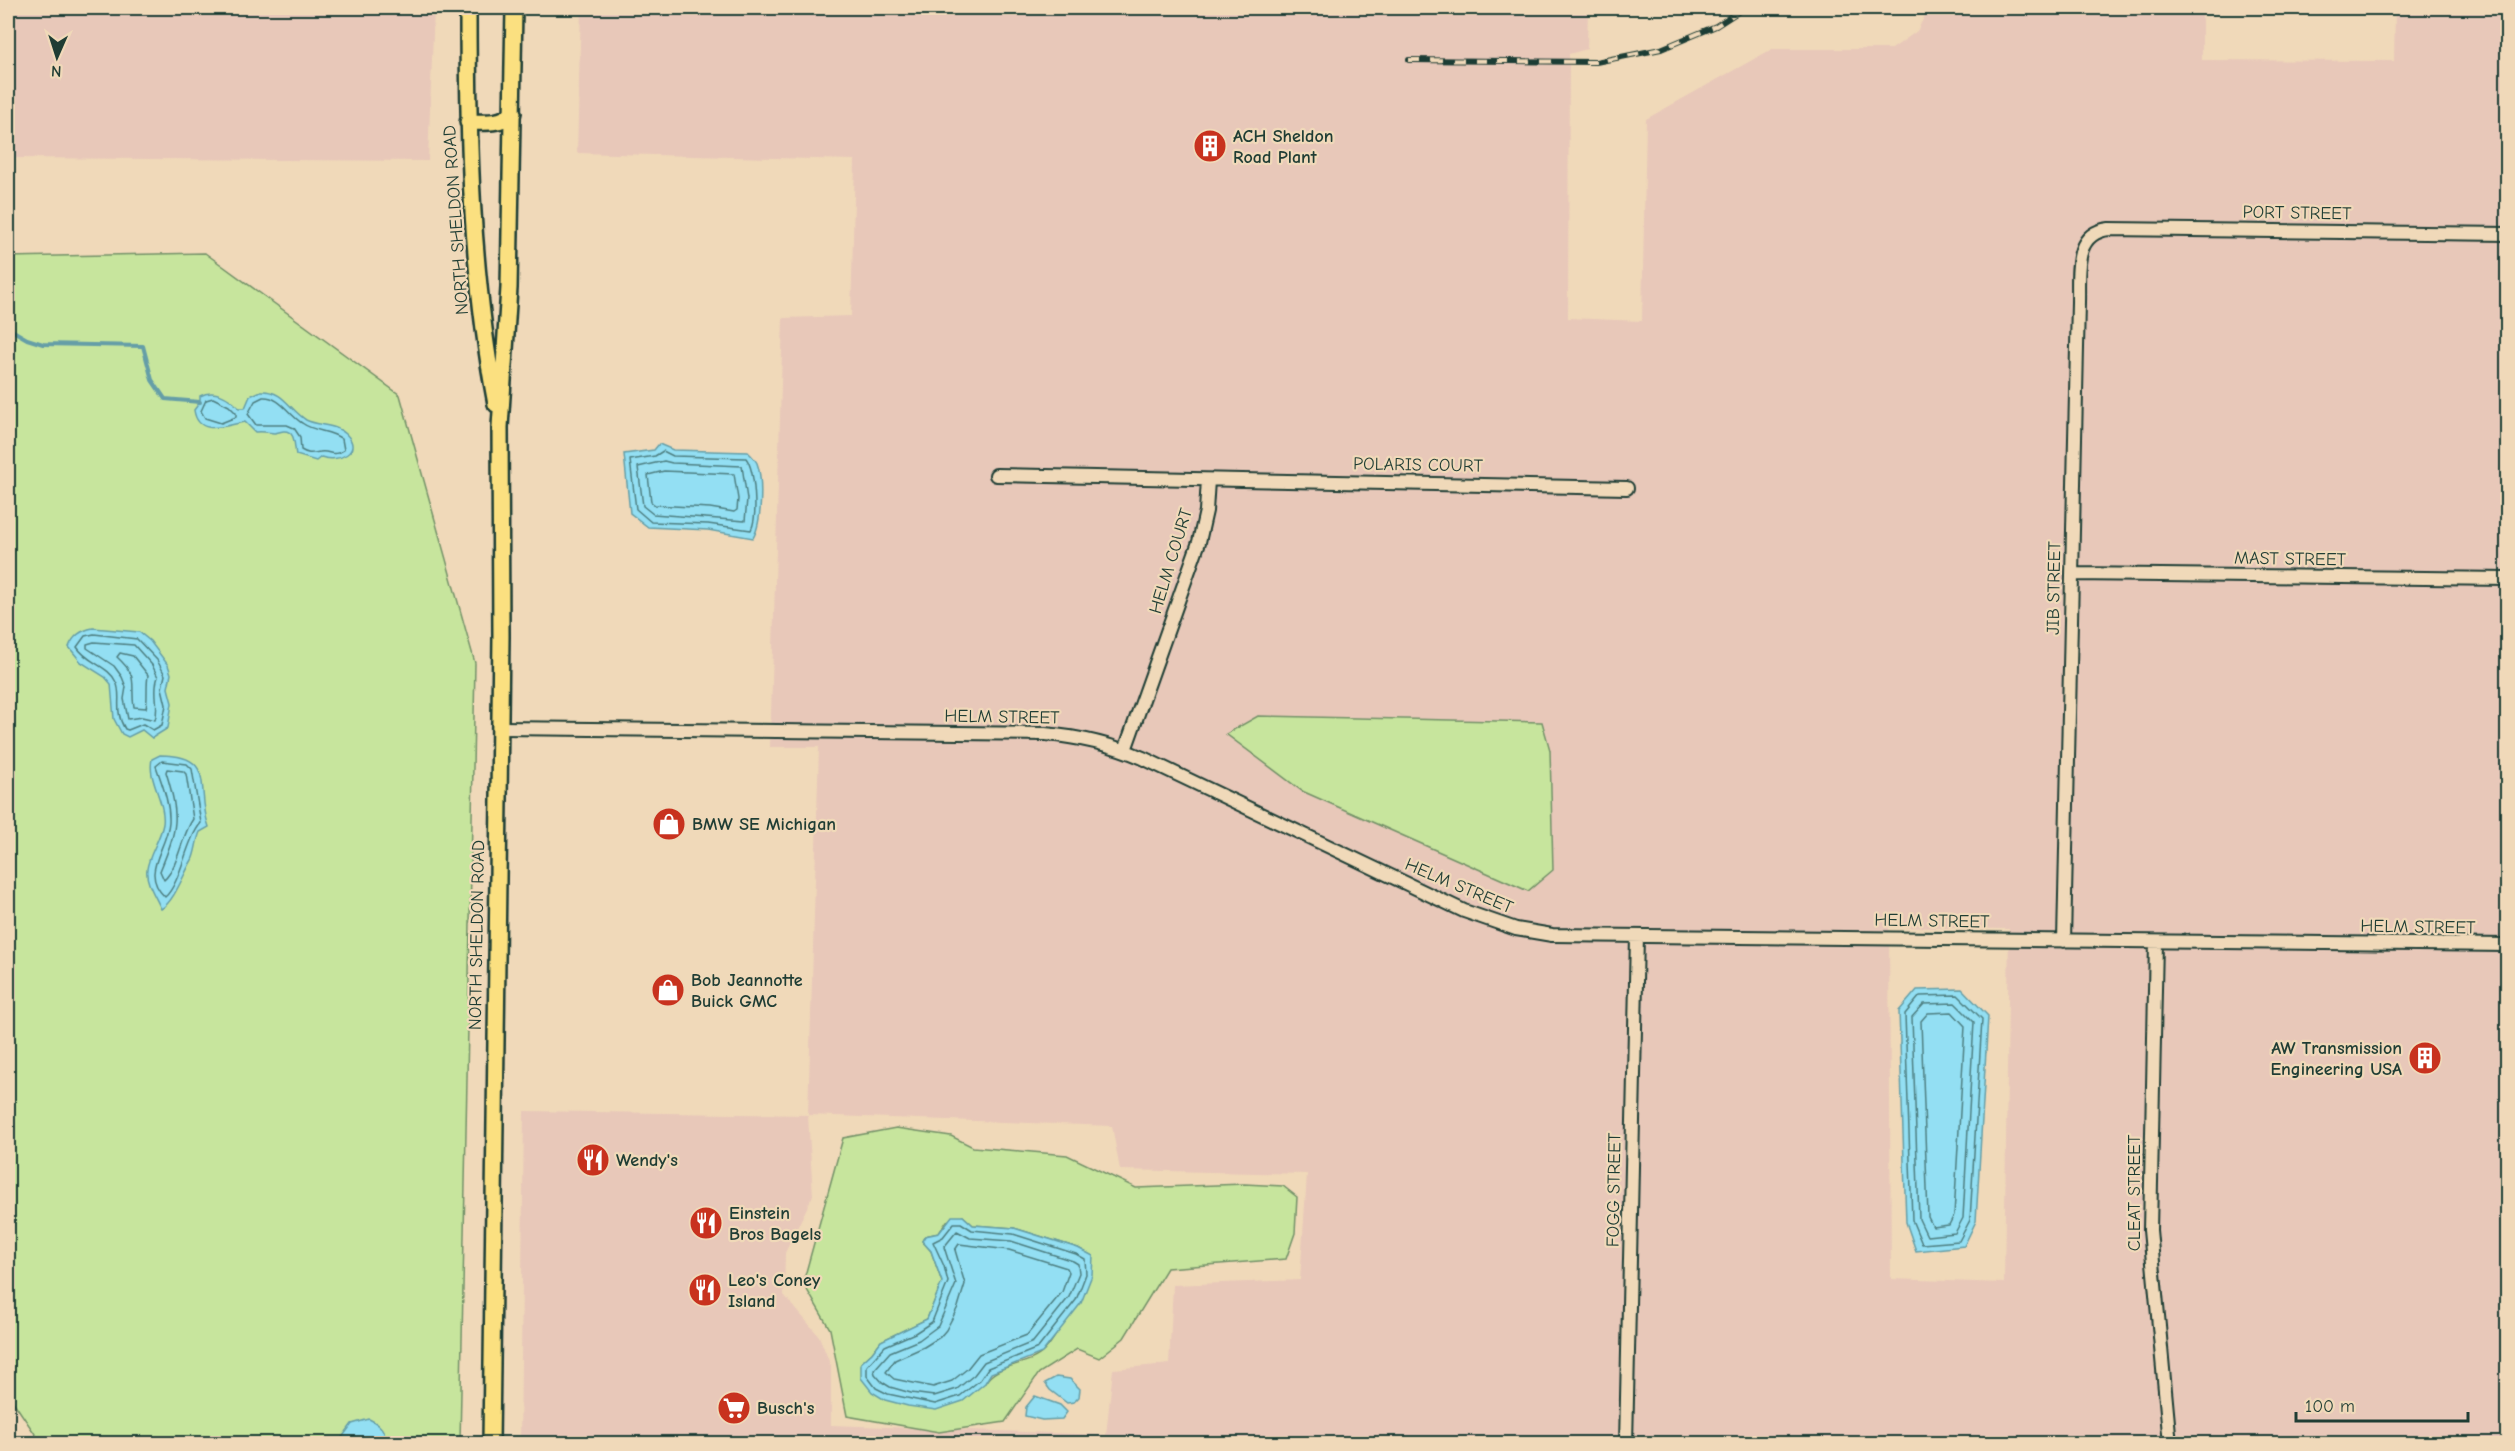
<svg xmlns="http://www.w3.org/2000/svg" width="2515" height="1451" font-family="'Comic Neue',sans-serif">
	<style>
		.built { fill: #e8c8b9; fill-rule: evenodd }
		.green { fill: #c7e59d; stroke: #739168; stroke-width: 1.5; fill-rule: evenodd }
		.water { fill: #93dff3; stroke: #659ea7; stroke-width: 1.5 }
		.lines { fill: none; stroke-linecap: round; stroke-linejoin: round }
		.shore { stroke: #4d7e80; stroke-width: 1.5 }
		.stream { stroke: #659ea7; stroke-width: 4 }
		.minor-casing { stroke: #1f3d34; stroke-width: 16 }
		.major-casing { stroke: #1f3d34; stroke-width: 20 }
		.minor { stroke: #f0d9b9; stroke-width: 12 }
		.major { stroke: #fbe080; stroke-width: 15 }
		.rail-casing { stroke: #1f3d34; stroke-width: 6 }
		.rail { stroke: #f0d9b9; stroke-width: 4; stroke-dasharray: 11; stroke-linecap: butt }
		.labels { text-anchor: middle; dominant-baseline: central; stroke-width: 4.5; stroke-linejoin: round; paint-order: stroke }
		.poi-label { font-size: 18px; font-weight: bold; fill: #1f3d34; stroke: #f0d9b9; text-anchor: start }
		.street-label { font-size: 18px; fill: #1f3d34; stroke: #f0d9b9 }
	</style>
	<rect width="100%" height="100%" fill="#f0d9b9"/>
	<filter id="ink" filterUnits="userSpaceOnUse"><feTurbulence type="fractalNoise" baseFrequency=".0167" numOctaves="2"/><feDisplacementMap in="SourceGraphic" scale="12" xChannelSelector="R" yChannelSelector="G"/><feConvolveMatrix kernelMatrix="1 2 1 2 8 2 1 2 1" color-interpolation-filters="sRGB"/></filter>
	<g filter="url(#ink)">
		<!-- built -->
		<path class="built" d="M8,8H434L428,161L8,158Z
			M581,8H1588L1587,49L1569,54L1568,318L1642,321L1646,119L1772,49H1892L1917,31L1929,8H2202V60L2394,61L2395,8H2507V1443L520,1444L524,1111L808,1115L819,747H770L783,318L851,316L855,160L577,153ZM1889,927L2009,929L2004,1283L1891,1279ZM808,1115L1112,1126L1120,1170L1307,1174L1300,1280L1173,1285L1169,1364L1113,1369L1106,1435L831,1425V1366L819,1336L784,1295L785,1253L813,1195Z"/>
		<!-- green -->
		<path class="green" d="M205,253L400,395L475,663L460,1443H41L8,1394V257Z
			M1258,716L1542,722L1550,750L1553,870L1528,891L1302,791L1226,734Z
			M896,1128L951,1136L973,1147L1067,1155L1136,1188L1244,1184L1283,1186L1297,1197L1295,1233L1286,1259L1167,1268L1124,1338L1099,1358L1077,1349L1039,1373L1005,1422L939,1432L847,1416L830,1329L803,1283L843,1138ZM963,1216L973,1225L1014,1228L1078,1248L1092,1256C1079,1285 1065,1328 1044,1351C1027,1368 997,1362 985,1383L861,1363L872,1353L881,1341L927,1319L942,1282L931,1251L922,1241L925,1236L939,1233L947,1221Z"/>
		<!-- water -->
		<path class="water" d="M261,391C283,390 289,409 306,420C318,426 336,424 346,434C364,452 338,463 321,457L316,461L296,455C294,446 296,431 284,431C282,431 276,433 274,433C266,432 263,431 255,432L245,422C229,424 198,439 194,410L200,402V396C214,388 229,397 239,408H245L250,396Z
			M659,444L673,450L748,452C751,455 755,459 757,463C763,479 762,523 753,538L708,530L648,527L630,513L624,454L654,450Z
			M93,628L139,632L150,641L168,665L171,674L168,688L172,703L168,728L152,738L142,730L128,737L122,734L114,719L111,684L105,677L81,662L69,647C73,636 82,630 93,628Z
			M160,755C218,755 195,788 209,827L200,832C196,841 196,852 192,860C184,873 174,902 161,909C156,897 145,882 147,869C149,854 160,840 163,824C166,802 147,780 152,759Z
			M1962,989L1988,1016L1976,1221L1964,1246L1916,1251L1906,1222L1899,1011L1917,990Z
			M952,1216H963L973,1225L1014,1228L1078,1248L1093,1256L1092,1275L1081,1303L1042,1353L991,1373L985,1383L963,1401L936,1410L908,1406L885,1400L872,1392L861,1378V1363L872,1353L881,1341L927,1319L942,1282L931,1251L922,1241L925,1236L939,1233Z
			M1056,1377L1070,1379L1080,1389L1079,1397L1074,1402L1067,1403L1050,1390L1045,1383Z
			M1035,1396L1060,1405L1067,1412L1062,1419L1042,1420L1025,1416L1026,1407Z
			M369,1419C381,1425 385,1430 386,1443H338L352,1424Z"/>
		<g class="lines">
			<!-- shore -->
			<path class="shore" d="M263,397C280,396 289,415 302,423C314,432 330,430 342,439L344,450C332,458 330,450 320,452C312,453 309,455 301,450L300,437L294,428L287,425H256L248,414L255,401Z
				M213,398L229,406L236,413V417L221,423L205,418L201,411L206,400Z
				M663,451L673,456L746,458C755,470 758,516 751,530L708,524L651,522L636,509L630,460L655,456Z
				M664,461L672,463L742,466L747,499L745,521L653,514L643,506L638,467Z
				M664,471L734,474L738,499L737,510L734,512L710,508L655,505L651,502L648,475Z
				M94,634L137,639L157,660L165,675L162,688L166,705L162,725L153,730L143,724L128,730L125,729C113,710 123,695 116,682C109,666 87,663 77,647L85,636Z
				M94,642L134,645L152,665L158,677C152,692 160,705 155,720L142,717L128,719L124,699L126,687L122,677L114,666L87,648V644Z
				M120,653L133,656L148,675C146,686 148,701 146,708L134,707C130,683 140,678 117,657Z
				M162,761L187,764L192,769L201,823C186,840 181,883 165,897C139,872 167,850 169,822C170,803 162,784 156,766Z
				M167,769L183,771L186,774L193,819C181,836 179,866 164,880L160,871C178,827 180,818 166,772Z
				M1958,995L1982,1019L1970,1220L1959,1241L1922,1244L1912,1220L1905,1014L1920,996Z
				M1955,1003L1974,1022L1963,1218L1955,1233L1927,1236L1919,1219L1912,1017L1924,1004Z
				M1952,1012L1965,1026L1954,1215L1949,1225L1933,1227L1928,1217L1921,1021L1928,1013Z
				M961,1223L972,1230L1013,1234L1076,1254L1085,1259L1086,1274L1076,1300L1038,1348L988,1368L980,1380L960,1396L935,1404L888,1394L876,1388L867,1376V1366L885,1346L915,1333L932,1322L948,1282L944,1266L933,1242L943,1237L954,1223Z
				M957,1231L970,1238L1011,1241L1073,1261L1078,1264L1079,1273L1069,1297L1033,1342L984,1362L974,1375L957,1389L934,1396L911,1393L890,1387L882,1382L875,1374L874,1370L890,1352L919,1340L938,1326L956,1284L944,1247Z
				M959,1244L1009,1250L1067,1268L1069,1272L1062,1292L1027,1335L979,1354L967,1369L952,1381L933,1387L894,1379L886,1372L895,1360L924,1347L940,1337L946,1330L958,1307L965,1284L955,1250Z"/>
			<!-- stream -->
			<path class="stream" d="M8,328L27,339L43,344L143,346L152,380L165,399L200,402"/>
			<!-- minor casing -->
			<g class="minor-casing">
				<path id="minor" d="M996,475L1627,488
					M2072,574L2508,579
					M499,728L1045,734C1080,737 1111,744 1143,758L1464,911L1516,929L1552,935L2508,945
					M1125,750L1199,542L1206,511L1208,480
					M2064,941L2078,302C2079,274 2072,233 2109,229L2508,234
					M2156,942L2150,1230L2170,1444
					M1626,1444L1637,936"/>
			</g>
			<!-- major casing -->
			<g class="major-casing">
				<path id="major" d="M468,8C468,140 471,273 496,404
					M468,122C484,122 500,125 513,113
					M491,1444L501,636L500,427L509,288L514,8"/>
			</g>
			<!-- minor -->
			<use href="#minor" class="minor"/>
			<!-- major -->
			<use href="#major" class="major"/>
			<!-- rail casing -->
			<g class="rail-casing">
				<path id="rail" d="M1409,60L1596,62L1661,49L1716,26L1744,8"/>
			</g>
			<!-- rail -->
			<use href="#rail" class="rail"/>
		</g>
	</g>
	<!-- icons -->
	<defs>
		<g id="building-disc" transform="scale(1.725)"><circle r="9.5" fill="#c8321e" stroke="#f0d9b9"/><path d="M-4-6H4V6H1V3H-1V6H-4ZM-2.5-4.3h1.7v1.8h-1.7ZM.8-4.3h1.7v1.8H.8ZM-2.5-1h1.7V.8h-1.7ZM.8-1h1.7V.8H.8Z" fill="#fff"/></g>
		<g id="shop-disc" transform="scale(1.725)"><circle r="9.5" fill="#c8321e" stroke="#f0d9b9"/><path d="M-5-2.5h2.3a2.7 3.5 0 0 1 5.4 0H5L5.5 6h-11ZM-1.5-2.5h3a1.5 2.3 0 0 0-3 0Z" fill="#fff"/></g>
		<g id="restaurant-disc" transform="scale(1.725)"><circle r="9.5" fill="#c8321e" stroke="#f0d9b9"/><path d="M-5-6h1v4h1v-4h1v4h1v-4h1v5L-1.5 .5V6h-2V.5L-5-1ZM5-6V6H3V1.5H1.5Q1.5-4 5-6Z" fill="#fff"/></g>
		<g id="supermarket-disc" transform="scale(1.725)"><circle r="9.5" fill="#c8321e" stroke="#f0d9b9"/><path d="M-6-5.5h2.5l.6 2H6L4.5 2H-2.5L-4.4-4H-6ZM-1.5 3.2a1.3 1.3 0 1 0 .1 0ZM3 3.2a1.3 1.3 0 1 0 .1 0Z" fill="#fff"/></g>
	</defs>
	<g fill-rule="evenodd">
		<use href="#building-disc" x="1210" y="146"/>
		<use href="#shop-disc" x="669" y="824"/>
		<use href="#shop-disc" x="668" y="990"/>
		<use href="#building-disc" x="2425" y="1058"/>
		<use href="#restaurant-disc" x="593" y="1160"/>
		<use href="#restaurant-disc" x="706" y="1223"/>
		<use href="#restaurant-disc" x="705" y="1290"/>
		<use href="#supermarket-disc" x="734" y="1408"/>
	</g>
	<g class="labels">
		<!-- poi labels -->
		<g class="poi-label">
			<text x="1233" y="136">ACH Sheldon<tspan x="1233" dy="21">Road Plant</tspan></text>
			<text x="692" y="824">BMW SE Michigan</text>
			<text x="691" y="980">Bob Jeannotte<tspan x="691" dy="21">Buick GMC</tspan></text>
			<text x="2402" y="1048" text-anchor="end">AW Transmission<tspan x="2402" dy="21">Engineering USA</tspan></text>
			<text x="616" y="1160">Wendy's</text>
			<text x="729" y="1213">Einstein<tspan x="729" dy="21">Bros Bagels</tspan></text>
			<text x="728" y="1280">Leo's Coney<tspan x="728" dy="21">Island</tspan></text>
			<text x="757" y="1408">Busch's</text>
		</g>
		<!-- street labels -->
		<g class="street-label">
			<text transform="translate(2297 213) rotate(1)">PORT STREET</text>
			<text transform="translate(456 220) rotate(-94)">NORTH SHELDON ROAD</text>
			<text transform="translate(1418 465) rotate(1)">POLARIS COURT</text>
			<text transform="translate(2290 559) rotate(1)">MAST STREET</text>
			<text transform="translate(1171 561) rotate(-73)">HELM COURT</text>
			<text transform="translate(2054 588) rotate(-89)">JIB STREET</text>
			<text transform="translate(1002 717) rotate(1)">HELM STREET</text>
			<text transform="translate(1459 886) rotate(23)">HELM STREET</text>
			<text transform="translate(1932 921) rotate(1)">HELM STREET</text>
			<text transform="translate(2418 927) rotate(1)">HELM STREET</text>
			<text transform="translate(477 935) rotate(-89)">NORTH SHELDON ROAD</text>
			<text transform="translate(1614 1190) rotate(-89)">FOGG STREET</text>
			<text transform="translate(2134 1193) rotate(-90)">CLEAT STREET</text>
		</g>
	</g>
	<!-- margin -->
	<rect width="2515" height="1451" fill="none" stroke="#f0d9b9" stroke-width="30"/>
	<rect x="15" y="15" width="2485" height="1421" fill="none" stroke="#1f3d34" stroke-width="2" filter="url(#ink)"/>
	<!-- north arrow -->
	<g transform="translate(57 57) rotate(183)" stroke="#f0d9b9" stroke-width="4.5" paint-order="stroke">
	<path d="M0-4.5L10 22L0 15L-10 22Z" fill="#1f3d34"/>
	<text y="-9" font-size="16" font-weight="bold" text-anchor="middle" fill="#1f3d34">N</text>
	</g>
	<!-- scale -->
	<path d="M2296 1412v9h172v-9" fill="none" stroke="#1f3d34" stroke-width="3"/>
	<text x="2305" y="1412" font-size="18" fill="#1f3d34" stroke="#f0d9b9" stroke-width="4.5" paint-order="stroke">100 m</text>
</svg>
